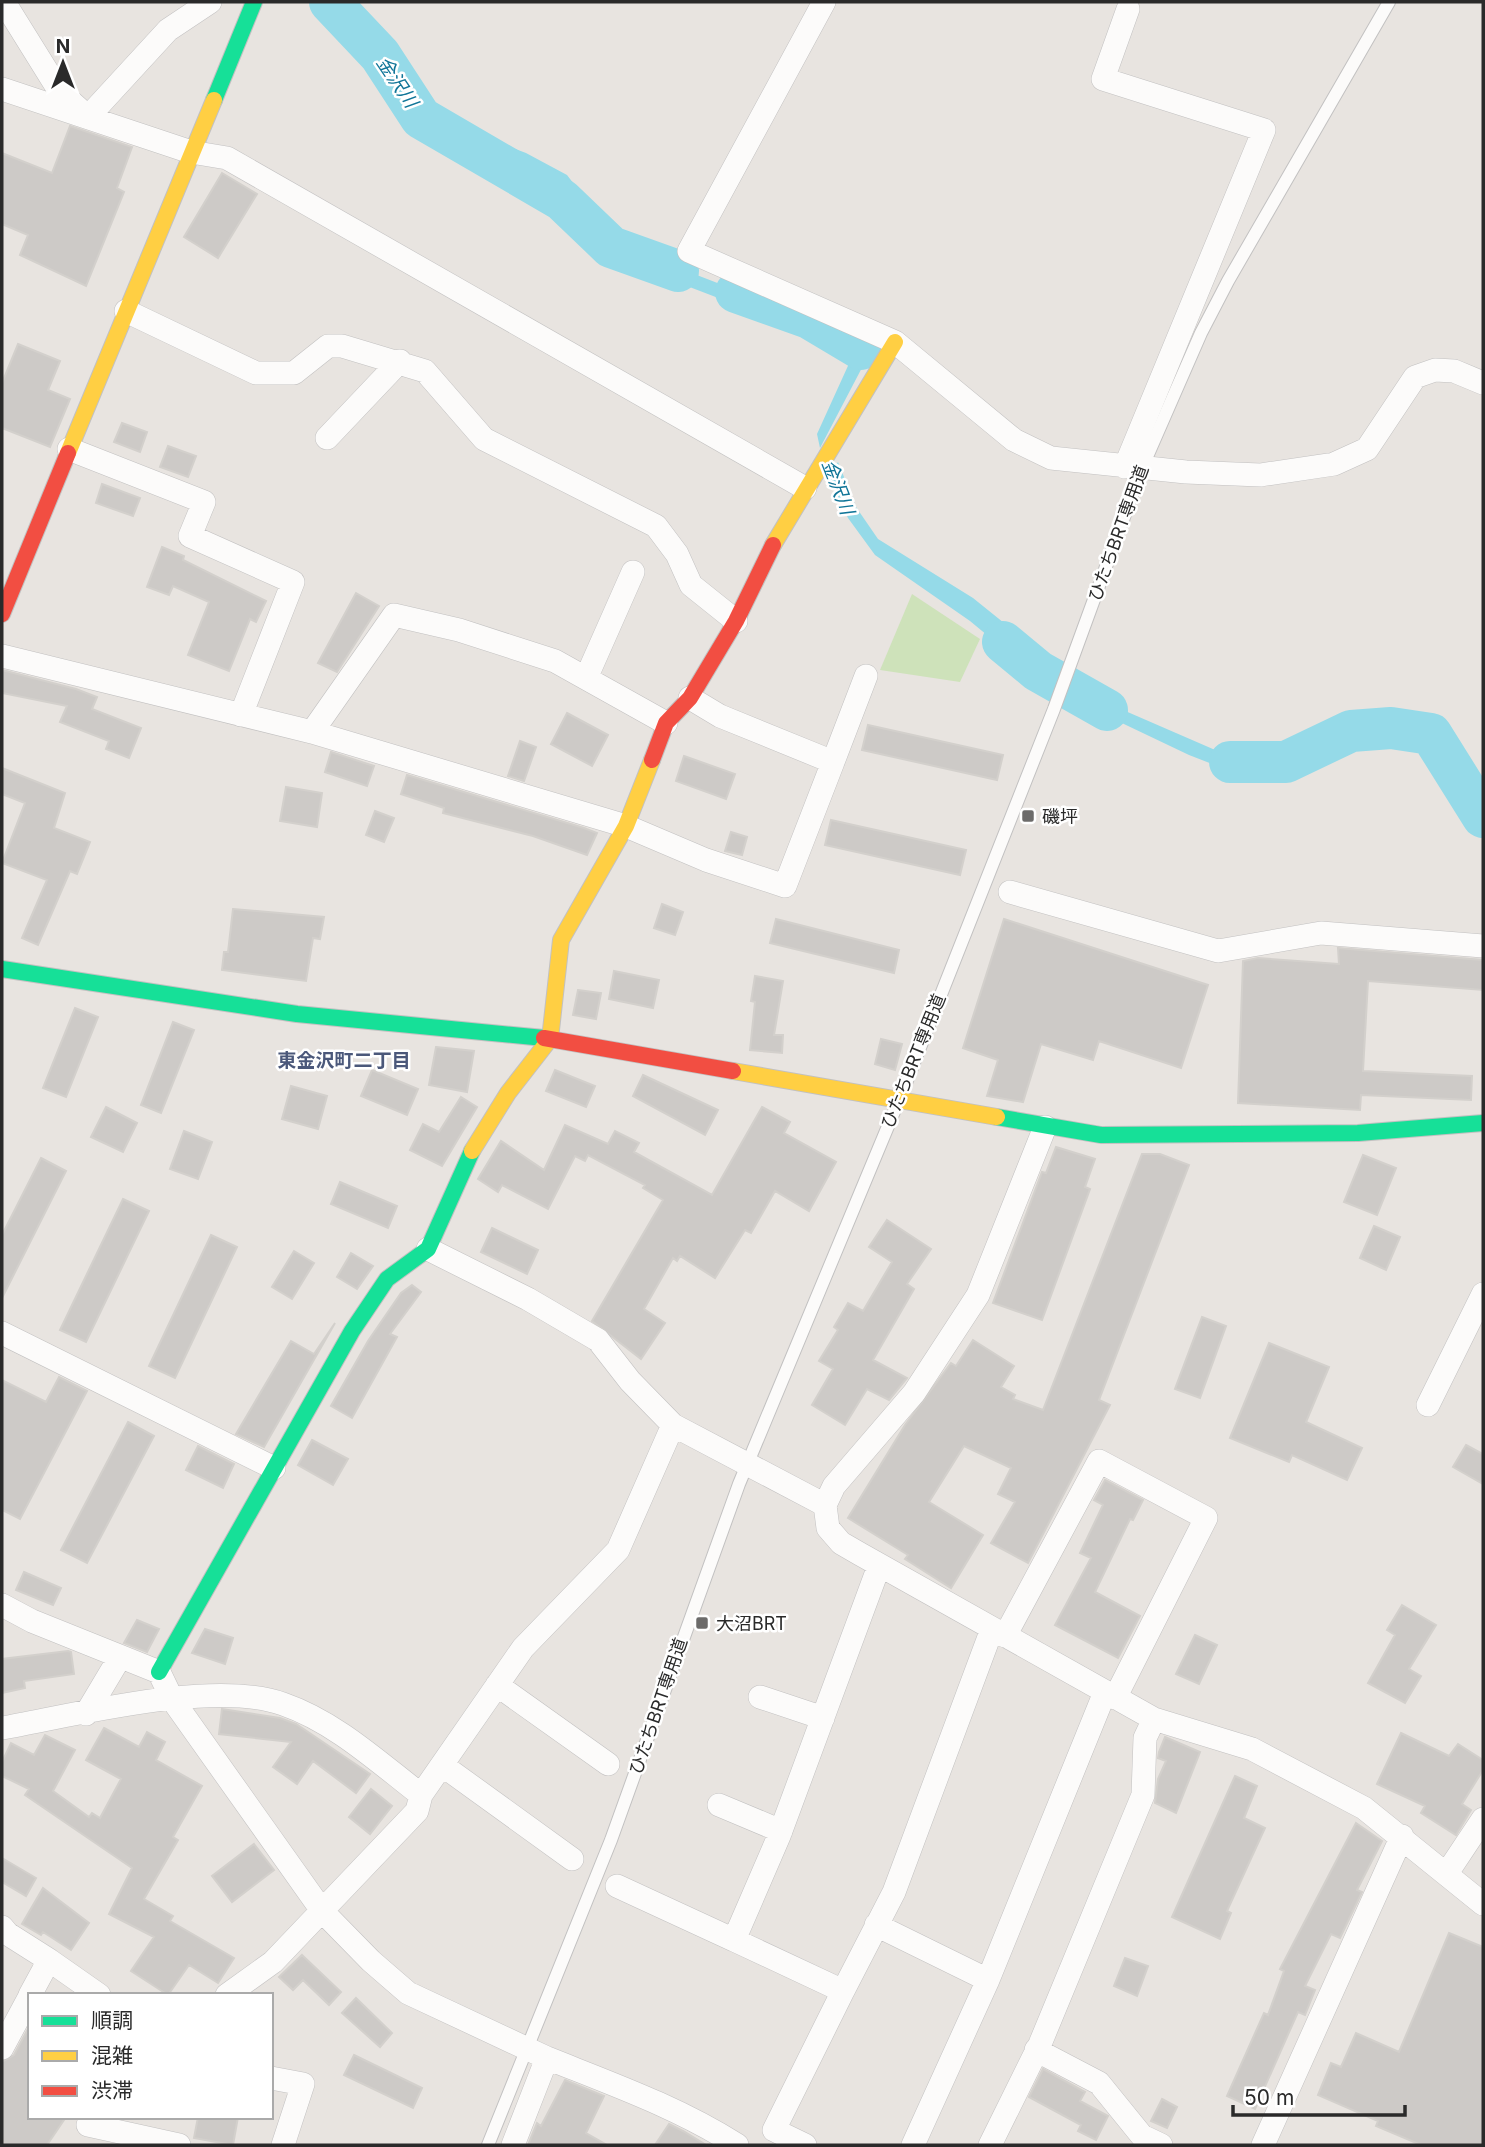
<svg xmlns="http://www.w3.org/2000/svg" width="1485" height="2147" font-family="Inter,'Noto Sans JP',sans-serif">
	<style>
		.green { fill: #cee2ba }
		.water { fill: #95dae8 }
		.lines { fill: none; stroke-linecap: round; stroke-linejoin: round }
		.river { stroke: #95dae8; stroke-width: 42 }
		.building { fill: #cdcac7; stroke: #d3d0cc; stroke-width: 2 }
		.lane-casing { stroke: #c2c1c1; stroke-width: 14 }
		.street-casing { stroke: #c2c1c1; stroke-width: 24 }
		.fast-casing { stroke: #c2c1c1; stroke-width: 18 }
		.slow-casing { stroke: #c2c1c1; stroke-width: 18 }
		.jam-casing { stroke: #c2c1c1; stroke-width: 18 }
		.lane { stroke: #fcfbfa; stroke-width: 12 }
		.street { stroke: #fcfbfa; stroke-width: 23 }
		.fast { stroke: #16e098; stroke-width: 16 }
		.slow { stroke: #ffcf43; stroke-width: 16 }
		.jam { stroke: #f24e42; stroke-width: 16 }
		.poi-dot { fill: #6c6b6a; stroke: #fff; stroke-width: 2.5 }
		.labels { text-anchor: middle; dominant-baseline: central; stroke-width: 5; stroke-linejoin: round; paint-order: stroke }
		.street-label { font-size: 18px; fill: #2a2a2a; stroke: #fff }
		.poi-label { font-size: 18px; fill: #2a2a2a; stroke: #fff; text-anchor: start }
		.water-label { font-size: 19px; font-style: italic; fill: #107598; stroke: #fff }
		.neighbourhood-label { font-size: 19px; font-weight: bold; fill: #4b587a; stroke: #fff }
	</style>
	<rect width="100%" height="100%" fill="#e8e4e0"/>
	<!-- green -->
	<path class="green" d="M912,594L980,639L960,682L880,670Z"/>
	<!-- water -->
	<path class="water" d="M316,2H333L360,28L349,34Z
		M372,39L423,115L526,153L567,175L607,227L625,238L613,258L576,202L554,186L493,153L421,129L361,45Z
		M629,242L687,260L689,272L842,331L867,348L866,360L820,448L817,434L852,357L846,347L619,260Z
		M838,462L856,507L878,539L973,598L1050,660L1046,684L970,621L875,555L848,518L828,477Z
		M1067,683L1123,710L1229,756L1286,755V769H1225L1189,755L1063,695Z"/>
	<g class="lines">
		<!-- river -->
		<path class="river" d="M330,2L380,55L421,118L562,200L611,247L678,271
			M736,292L809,318L861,349
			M1003,642L1038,671L1107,710
			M1230,762H1286L1351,731L1391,728L1431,734L1483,817"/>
	</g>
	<!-- building -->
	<path class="building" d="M70,126L132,147L117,188L124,192L86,286L20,255L28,235L2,224V153L52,173Z
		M222,173L257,194L218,258L184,237Z
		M18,344L60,361L48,390L70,399L50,447L2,428V383Z
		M122,423L147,432L140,452L114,442Z
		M168,446L196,456L188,477L160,467Z
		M102,484L140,498L133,516L96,503Z
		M162,547L184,556L183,560L266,601L256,622L250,619L229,671L188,655L209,602L173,586L169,595L147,587Z
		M356,593L379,606L337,672L318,663Z
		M2,670L76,689L97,697L92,709L141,728L129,758L106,749L109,741L60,722L67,706L2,693Z
		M567,713L608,735L592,766L551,744Z
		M868,725L1003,755L997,780L862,750Z
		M520,741L536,747L524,781L508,776Z
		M331,752L374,766L367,786L325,772Z
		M684,756L735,774L726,799L676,781Z
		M2,768L65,793L54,828L90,842L77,874L70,871L38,945L22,938L47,880L2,863L25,803L2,794Z
		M407,775L584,828L597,833L587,855L533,836L443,813L444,808L401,794Z
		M286,787L322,793L317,827L280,821Z
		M375,811L394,818L384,842L366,835Z
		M831,820L966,850L960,875L825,845Z
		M731,832L747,837L742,855L725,851Z
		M662,904L683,912L675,935L654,928Z
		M233,909L324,917L320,939L313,938L306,981L222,970L224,952H228Z
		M776,919L899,950L894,973L770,943Z
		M1004,919L1208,985L1181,1068L1099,1041L1093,1060L1041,1044L1023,1102L987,1096L998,1060L963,1048Z
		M1338,948L1483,960V990L1368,981L1363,1071L1472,1076L1471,1100L1361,1095L1360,1110L1238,1103L1243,961L1258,958L1339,964Z
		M614,971L659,980L653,1008L609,999Z
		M755,976L783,981L774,1035H783L782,1053L750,1050L755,1002L751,1001Z
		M578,990L601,993L596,1019L573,1015Z
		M75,1008L98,1017L66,1097L43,1088Z
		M173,1022L194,1030L161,1113L141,1105Z
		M881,1039L902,1044L895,1070L875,1064Z
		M436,1047L474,1051L467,1092L429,1085Z
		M372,1070L418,1089L407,1115L361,1096Z
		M555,1070L595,1086L586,1107L546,1091Z
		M643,1075L718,1110L705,1135L633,1096Z
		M291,1086L327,1096L318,1129L282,1119Z
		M461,1097L477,1107L442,1166L410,1150L423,1124L439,1132Z
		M106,1107L137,1123L123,1152L91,1137Z
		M762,1107L790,1122L784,1133L836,1162L809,1211L775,1191L751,1233L745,1230L715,1278L680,1256L677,1261L673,1258L644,1309L665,1323L641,1359L592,1321L663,1200L643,1188L645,1185L588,1155L585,1161L575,1156L548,1209L502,1185L498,1192L478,1179L501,1141L544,1170L565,1125L608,1144L615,1131L639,1143L634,1152L712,1195Z
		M184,1131L212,1142L198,1179L170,1169Z
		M1056,1147L1095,1159L1085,1187L1090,1189L1042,1320L993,1303L1042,1172L1046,1173Z
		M1142,1154H1160L1189,1165L1099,1400L1110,1405L1028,1563L991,1543L1015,1502L998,1494L1011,1468L964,1446L929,1502L983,1535L951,1588L905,1559L908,1555L848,1518L905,1425L951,1363L956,1366L973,1340L1014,1366L1001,1387L1015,1395L1013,1399L1043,1410Z
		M1363,1155L1396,1168L1377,1215L1344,1202Z
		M41,1158L66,1171L2,1298V1235Z
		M340,1182L397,1206L388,1228L331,1204Z
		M123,1199L149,1211L86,1342L60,1330Z
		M887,1220L931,1249L907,1284L914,1289L873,1360L907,1378L889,1400L867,1389L845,1425L812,1405L833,1369L819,1361L838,1330L834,1327L848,1303L863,1311L892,1262L869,1247Z
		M1374,1226L1400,1237L1386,1270L1360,1258Z
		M492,1228L538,1250L527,1274L481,1252Z
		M211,1235L237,1247L175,1378L149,1366Z
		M294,1251L314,1263L292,1299L272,1287Z
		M351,1253L373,1266L357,1289L337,1277Z
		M412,1285L421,1292L390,1334L397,1337L352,1418L331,1406L368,1341L401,1293Z
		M1202,1317L1226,1326L1200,1398L1175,1389Z
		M335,1323L264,1447L236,1434L291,1341L314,1354Z
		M1269,1343L1329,1367L1306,1422L1362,1448L1347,1480L1292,1455L1289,1462L1230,1438Z
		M59,1377L87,1391L20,1519L2,1510V1380L46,1402Z
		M128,1422L154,1436L87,1563L61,1550Z
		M312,1440L348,1459L333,1485L298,1465Z
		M1466,1445L1483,1454V1484L1453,1467Z
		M198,1446L234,1464L223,1488L186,1470Z
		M1105,1480L1143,1500L1133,1520L1130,1519L1095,1592L1140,1616L1118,1658L1055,1625L1091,1558L1080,1553L1103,1505L1094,1500Z
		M24,1572L61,1588L53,1605L16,1590Z
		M1402,1605L1436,1625L1409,1669L1421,1676L1405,1703L1368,1683L1395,1635L1387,1630Z
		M137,1620L159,1629L147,1652L124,1643Z
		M205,1629L233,1638L225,1664L192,1653Z
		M1195,1635L1217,1645L1199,1684L1176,1674Z
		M68,1651L71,1652L74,1674L24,1681L25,1688L2,1693V1659Z
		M222,1709L280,1718L296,1724L370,1774L356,1793L313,1761L297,1784L273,1767L291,1742L219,1734Z
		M104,1728L139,1747L147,1732L165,1742L156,1760L202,1786L173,1837L178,1840L144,1899L173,1916L170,1921L234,1958L218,1983L189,1965L168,1995L131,1971L154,1937L109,1914L132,1868L25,1795L29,1789L2,1776V1762L11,1743L34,1755L45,1735L75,1750L53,1791L89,1817L92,1813L100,1818L121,1779L86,1760Z
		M1401,1733L1449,1756L1458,1744L1483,1760V1770L1462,1804L1471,1810L1456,1835L1421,1813L1425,1806L1377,1784Z
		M1165,1737L1200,1752L1176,1813L1155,1803L1158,1779L1166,1761L1158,1758L1159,1752Z
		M1235,1776L1257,1786L1244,1818L1265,1828L1227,1911L1231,1913L1220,1939L1172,1917Z
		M371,1789L392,1806L370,1834L349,1817Z
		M1356,1823L1382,1841L1357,1890L1362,1892L1340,1938L1331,1934L1305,1986L1315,1990L1305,2015L1298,2012L1255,2109L1227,2096L1264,2013L1268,2015L1284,1971L1280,1969Z
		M254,1844L274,1870L232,1902L212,1876Z
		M2,1858L36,1878L26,1896L2,1882Z
		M43,1888L89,1923L71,1950L43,1932L41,1935L22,1924Z
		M1449,1933L1483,1947V2145H1421L1376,2126L1378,2121L1318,2095L1331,2063L1341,2067L1356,2033L1399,2052Z
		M302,1955L341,1992L329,2005L303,1980L293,1990L279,1977Z
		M1125,1958L1148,1966L1137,1996L1114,1986Z
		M356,1998L392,2033L380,2047L342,2013Z
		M29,2027L30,2117H66L47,2145H2V2062L14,2055Z
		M354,2055L422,2088L413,2108L344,2075Z
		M1043,2069L1085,2092L1080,2101L1108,2116L1096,2140L1078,2131L1081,2125L1029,2097Z
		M565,2080L604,2096L586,2133L607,2145H528L537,2123L541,2126Z
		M1162,2099L1177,2107L1167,2128L1151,2121Z
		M198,2117H238L233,2145L194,2138Z
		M669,2124L683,2131L706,2145H655Z"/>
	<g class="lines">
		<!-- lane casing -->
		<g class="lane-casing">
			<path id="lane" d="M488,2145L611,1840L739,1484L906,1083L1054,709L1142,468L1201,333L1228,281L1389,2"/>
		</g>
		<!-- street casing -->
		<g class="street-casing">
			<path id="street" d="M4,2L60,92L88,117L168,30L210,2
				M824,2L689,251L895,342L1014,440L1051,458L1186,472L1260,475L1334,464L1367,449L1415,377L1435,370L1454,371L1483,383
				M2,89L191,152L227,158L805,488
				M126,311L256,373H294L328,346H342L425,371L484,439L656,526L677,554L691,585L736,621
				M327,438L400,361
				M69,449L204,502L190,536L293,582L241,715
				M1125,467L1264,130L1103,79L1128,9
				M2,656L312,732L626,826L706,860L785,886L833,762
				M587,676L633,572
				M690,698L720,716L833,762L866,676
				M312,732L394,615L459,630L555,661L666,723
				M1010,892L1218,951L1321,933L1483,946
				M1045,1127L978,1295L914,1393L834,1486L825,1505L828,1528L841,1543L860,1554L1154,1719L1252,1749L1364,1808L1483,1904
				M428,1249L528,1299L598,1340L630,1381L673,1425L825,1505
				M2,1333L274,1468
				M1428,1405L1483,1294
				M879,1566L779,1836L734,1940L843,1991L894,1892L992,1629
				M2,1605L32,1621L159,1672L172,1699L323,1912L371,1961L408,1993L547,2058
				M1005,1636L1099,1461L1206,1518L1115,1698
				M497,1685L608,1764
				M760,1697L823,1718
				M86,1714L120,1657
				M2,1728C75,1715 214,1679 283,1704C335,1722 377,1761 421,1795L523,1648L618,1550L673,1425
				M442,1765L572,1859
				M719,1805L781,1831
				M1447,1873L1483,1819
				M617,1886L734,1940
				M876,1925L988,1980L913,2145
				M2,1927L8,1934L49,1960
				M988,1980L1105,1692
				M30,1995L49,1960L99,1995
				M227,1995L273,1962L417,1811L421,1795
				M2,2048L30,1996
				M1036,2050L1099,2083L1142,2136L1161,2145
				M271,2078L303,2084L283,2145
				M88,2125L179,2145
				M513,2145L547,2058C612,2084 677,2107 737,2145
				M805,2145L774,2130L843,1991
				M990,2145L1040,2044L1143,1795L1145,1738L1154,1719
				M1263,2145L1402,1836"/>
		</g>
		<!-- fast casing -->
		<g class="fast-casing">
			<path id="fast" d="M214,100L254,2
				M2,969L297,1014L544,1038
				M997,1117L1101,1135L1358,1133L1483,1123
				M159,1672L352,1331L387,1279L428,1249L472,1151"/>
		</g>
		<!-- slow casing -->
		<g class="slow-casing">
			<path id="slow" d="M68,453L214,100
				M773,545L895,342
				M733,1071L997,1117
				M472,1151L508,1093L550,1039L561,940L626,826L652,760"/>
		</g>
		<!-- jam casing -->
		<g class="jam-casing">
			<path id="jam" d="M2,614L68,453
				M652,760L666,723L690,698L736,621L773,545
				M544,1038L733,1071"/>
		</g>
		<!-- lane -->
		<use href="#lane" class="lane"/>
		<!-- street -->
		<use href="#street" class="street"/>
		<!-- fast -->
		<use href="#fast" class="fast"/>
		<!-- slow -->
		<use href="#slow" class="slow"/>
		<!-- jam -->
		<use href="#jam" class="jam"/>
	</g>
	<!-- markers -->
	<g class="poi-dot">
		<rect x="1021" y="809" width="14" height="14" rx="3.5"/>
		<rect x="695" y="1616" width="14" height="14" rx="3.5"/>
	</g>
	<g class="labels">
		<!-- street labels -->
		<g class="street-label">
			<text transform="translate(1118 533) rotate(-70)">ひたちBRT専用道</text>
			<text transform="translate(913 1061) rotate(-68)">ひたちBRT専用道</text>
			<text transform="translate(658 1706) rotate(-71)">ひたちBRT専用道</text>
		</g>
		<!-- poi labels -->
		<g class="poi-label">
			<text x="1042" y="816">磯坪</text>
			<text x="716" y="1623">大沼BRT</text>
		</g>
		<!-- water labels -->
		<g class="water-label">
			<text transform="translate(397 82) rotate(56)">金沢川</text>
			<text transform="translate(838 487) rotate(69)">金沢川</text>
		</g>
		<!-- neighbourhood labels -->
		<g class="neighbourhood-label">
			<text x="344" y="1060">東金沢町二丁目</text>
		</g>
	</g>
	<!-- border -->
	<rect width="1485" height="2147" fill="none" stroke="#2a2a2a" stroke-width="7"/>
	<!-- legend -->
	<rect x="28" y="1993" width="245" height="126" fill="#ffffff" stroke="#aaaaaa" stroke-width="2"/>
	<rect x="42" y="2016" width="35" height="10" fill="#16e098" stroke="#aaaaaa" stroke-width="2"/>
	<text x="91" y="2028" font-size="21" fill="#2a2a2a">順調</text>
	<rect x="42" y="2051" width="35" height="10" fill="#ffcf43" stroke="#aaaaaa" stroke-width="2"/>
	<text x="91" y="2063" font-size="21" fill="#2a2a2a">混雑</text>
	<rect x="42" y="2086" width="35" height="10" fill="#f24e42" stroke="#aaaaaa" stroke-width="2"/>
	<text x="91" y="2098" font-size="21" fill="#2a2a2a">渋滞</text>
	<!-- north arrow -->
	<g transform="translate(63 63)" stroke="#ffffff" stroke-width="5" paint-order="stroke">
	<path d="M0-5L12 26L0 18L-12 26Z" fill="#2a2a2a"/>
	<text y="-10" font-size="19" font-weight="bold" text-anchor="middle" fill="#2a2a2a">N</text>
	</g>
	<!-- scale -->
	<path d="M1233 2105v10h172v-10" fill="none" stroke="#2a2a2a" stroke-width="3.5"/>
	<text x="1244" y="2105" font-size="21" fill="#2a2a2a" stroke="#ffffff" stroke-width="5" paint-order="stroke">50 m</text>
</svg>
